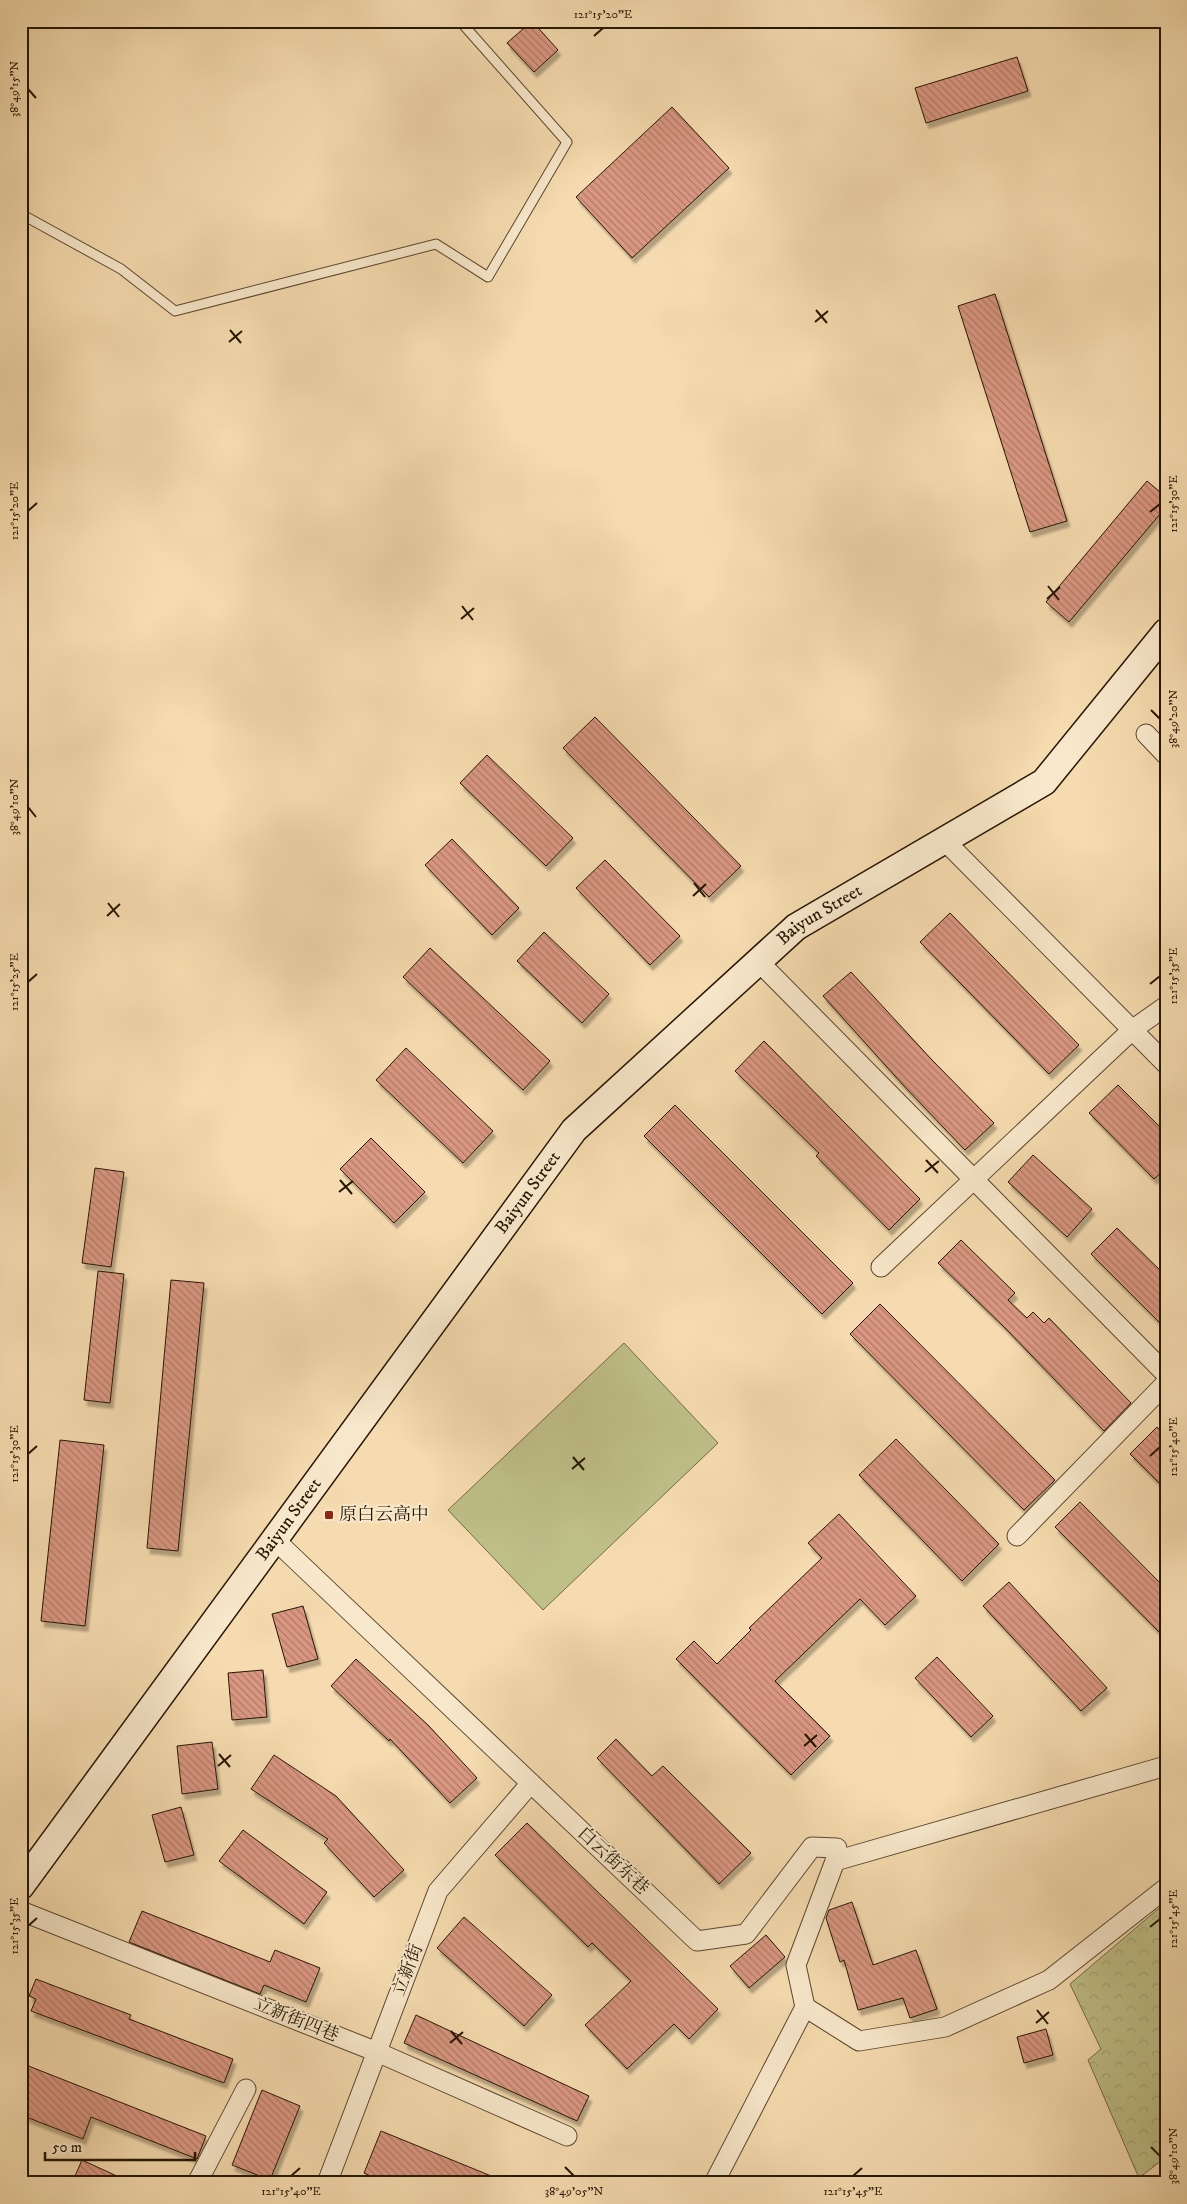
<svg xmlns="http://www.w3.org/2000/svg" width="1187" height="2204" font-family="'IM FELL DW Pica','Noto Serif SC',serif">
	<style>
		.park { fill: url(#park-crowns); stroke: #726a46 }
		.pitch { fill: #bfbf88; stroke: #726a46 }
		.building { fill: url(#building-back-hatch); stroke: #261604; filter: url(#shadow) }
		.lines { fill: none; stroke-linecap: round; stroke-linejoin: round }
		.lane-casing { stroke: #5a472f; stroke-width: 11 }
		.street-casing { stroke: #5a472f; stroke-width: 21 }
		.secondary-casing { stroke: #261604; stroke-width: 29 }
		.lane { stroke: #f8e8cb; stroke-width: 9 }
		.street { stroke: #f8e8cb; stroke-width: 19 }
		.secondary { stroke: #f8e8cb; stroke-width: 26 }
		.ticks { fill: none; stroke: #261604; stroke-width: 2 }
		.poi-dot { fill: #8f2418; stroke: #f8e8cb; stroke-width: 2 }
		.labels { text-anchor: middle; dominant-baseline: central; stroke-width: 4; stroke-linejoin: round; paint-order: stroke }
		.street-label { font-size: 18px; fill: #261604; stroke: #f8e8cb }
		.poi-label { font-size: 18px; fill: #261604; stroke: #f8e8cb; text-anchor: start }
		.neatline { fill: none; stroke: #261604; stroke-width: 2 }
		.ticks-label { font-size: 12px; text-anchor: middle; fill: #261604 }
	</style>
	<defs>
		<pattern id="park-crowns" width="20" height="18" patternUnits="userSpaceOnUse" patternTransform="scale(1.25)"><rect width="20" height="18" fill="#bfbf88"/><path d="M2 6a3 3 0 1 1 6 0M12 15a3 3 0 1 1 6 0" fill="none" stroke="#a4a374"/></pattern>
		<pattern id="building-back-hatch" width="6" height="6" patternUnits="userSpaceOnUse" patternTransform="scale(1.25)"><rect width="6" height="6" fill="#da9782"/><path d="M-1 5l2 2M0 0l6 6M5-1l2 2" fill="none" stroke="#b17a68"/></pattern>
		<filter id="shadow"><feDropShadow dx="3" dy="5.5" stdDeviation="1" flood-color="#0004"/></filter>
	</defs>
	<rect width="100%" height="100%" fill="#f5dbaf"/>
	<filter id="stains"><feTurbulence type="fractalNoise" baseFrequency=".004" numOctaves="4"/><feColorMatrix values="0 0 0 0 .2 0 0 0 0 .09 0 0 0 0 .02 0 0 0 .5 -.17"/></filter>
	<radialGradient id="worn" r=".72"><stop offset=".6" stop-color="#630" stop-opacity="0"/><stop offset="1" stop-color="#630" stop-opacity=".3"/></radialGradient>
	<!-- park -->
	<path class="park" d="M1166,1907V2157L1139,2178L1088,2060L1101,2049L1070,1984L1158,1909Z"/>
	<!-- pitch -->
	<path class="pitch" d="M624,1343L718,1443L543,1610L448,1510Z"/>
	<!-- building -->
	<path class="building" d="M532,21L558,50L534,72L507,43Z
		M1017,57L1028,91L926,123L915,88Z
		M672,107L729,168L632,258L576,197Z
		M995,294L1067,521L1030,532L958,306Z
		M1147,481L1166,497V507L1069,622L1046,602Z
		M595,717L741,866L709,897L563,748Z
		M487,755L573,838L546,866L460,783Z
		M452,839L519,908L492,935L425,865Z
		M605,860L680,936L650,965L576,888Z
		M950,913L1079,1045L1049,1074L920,942Z
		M544,932L609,994L582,1023L517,961Z
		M430,948L550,1061L523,1090L403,977Z
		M851,972L932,1060L994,1123L965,1150L904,1086L823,996Z
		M764,1041L920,1199L889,1230L816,1156L819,1153L735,1071Z
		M406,1048L493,1131L463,1163L376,1080Z
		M1118,1085L1166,1133V1168L1154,1179L1089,1113Z
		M675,1105L853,1283L822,1314L644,1136Z
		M371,1138L425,1192L394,1223L340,1169Z
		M1033,1155L1092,1209L1067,1237L1008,1182Z
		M95,1168L124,1172L111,1267L82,1263Z
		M1117,1228L1166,1276V1329L1091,1254Z
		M961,1240L1015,1293L1008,1300L1027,1318L1033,1312L1044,1323L1049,1318L1131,1403L1104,1431L1006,1329L938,1263Z
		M98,1271L124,1274L110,1403L84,1400Z
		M171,1280L204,1283L178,1551L147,1548Z
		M880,1304L1055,1480L1024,1510L850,1334Z
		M1157,1427L1166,1437V1490L1130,1454Z
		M896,1439L999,1544L962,1581L859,1475Z
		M60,1440L104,1445L85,1626L41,1621Z
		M1080,1502L1166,1589V1639L1055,1527Z
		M839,1514L916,1596L885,1625L860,1599L775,1681L830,1736L791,1775L676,1659L694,1641L717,1664L751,1630L749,1628L822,1558L808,1543Z
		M1009,1582L1107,1688L1081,1711L983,1606Z
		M303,1606L318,1659L287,1667L272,1614Z
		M937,1657L993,1716L971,1737L915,1678Z
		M356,1659L428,1725L477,1778L450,1803L390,1739L389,1741L331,1686Z
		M263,1670L267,1717L232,1720L228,1673Z
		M616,1739L652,1776L663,1766L751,1853L719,1884L597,1758Z
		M212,1742L218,1789L182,1794L177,1746Z
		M274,1755L336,1796L404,1870L374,1897L324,1843L328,1839L251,1789Z
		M181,1807L194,1855L165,1862L152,1815Z
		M527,1823L718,2009L689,2039L674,2024L627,2069L585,2025L631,1981L592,1943L588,1947L495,1855Z
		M243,1830L327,1892L304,1924L219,1861Z
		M852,1902L873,1965L916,1950L937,2009L910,2018L903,1998L858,2010L844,1960L840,1962L826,1918L829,1910Z
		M142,1911L270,1962L275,1950L320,1968L306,2002L264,1985L260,1994L129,1942Z
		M464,1917L552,1995L524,2026L437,1948Z
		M766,1935L785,1957L749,1988L730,1966Z
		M36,1979L131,2015L129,2019L233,2059L224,2083L31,2011L36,1999L29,1996Z
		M416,2015L589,2096L577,2121L404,2043Z
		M1046,2029L1053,2055L1024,2063L1017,2037Z
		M21,2063L206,2136L197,2159L91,2117L83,2139L21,2115Z
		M262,2090L300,2106L270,2180L232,2165Z
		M381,2131L506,2182V2183H386L364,2173Z
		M82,2160L132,2183H72Z"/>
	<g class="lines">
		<!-- lane casing -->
		<g class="lane-casing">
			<path id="lane" d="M21,214L121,269L175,311L436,244L488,277L567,142L460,21"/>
		</g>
		<!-- street casing -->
		<g class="street-casing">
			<path id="street" d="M1146,734L1166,755
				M944,840L1166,1064
				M758,961L1166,1374
				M881,1267L1132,1030L1166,1006
				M1017,1536L1166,1383
				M275,1540L697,1941L746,1934L812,1847L837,1848L835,1861L796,1965L805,2007
				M835,1861L1166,1766
				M21,1911L377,2052L567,2136
				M197,2183L246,2089
				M327,2183L438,1891L531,1783
				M714,2183L805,2007L859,2041L945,2027L1049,1980L1166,1888"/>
		</g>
		<!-- secondary casing -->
		<g class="secondary-casing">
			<g id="secondary">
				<path id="s1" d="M21,1886L574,1130L796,927L1044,782L1166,632"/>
			</g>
		</g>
		<!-- lane -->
		<use href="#lane" class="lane"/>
		<!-- street -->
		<use href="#street" class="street"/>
		<!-- secondary -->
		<use href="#secondary" class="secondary"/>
	</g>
	<!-- ticks -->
	<path class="ticks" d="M594,36L603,28M28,89L36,98M816,310L827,323M815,322L828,311M230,330L241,343M229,342L242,331M28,511L37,503M1150,512L1160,504M1048,586L1059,600M1047,599L1060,587M462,606L473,620M461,619L474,608M1151,710L1160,719M28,807L36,817M694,883L705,897M693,896L706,884M108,903L119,917M107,916L120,904M28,982L37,974M1150,984L1160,976M926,1160L938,1173M925,1172L939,1161M340,1180L352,1194M339,1192L353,1181M28,1454L37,1446M1150,1456L1160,1447M573,1457L584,1470M572,1469L585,1458M805,1734L816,1747M804,1746L817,1735M219,1754L230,1767M218,1766L231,1755M28,1926L37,1918M1150,1927L1160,1919M1037,2010L1048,2024M1036,2023L1049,2012M451,2031L462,2044M450,2043L463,2032M1151,2147L1160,2156M565,2167L574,2176M291,2176L300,2168M853,2176L862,2168"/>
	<!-- markers -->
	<rect class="poi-dot" x="324" y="1510" width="10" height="10" rx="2.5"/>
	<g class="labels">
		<!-- street labels -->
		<g class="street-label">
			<text stroke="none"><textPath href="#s1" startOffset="1264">Baiyun Street</textPath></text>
			<text stroke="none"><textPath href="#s1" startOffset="859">Baiyun Street</textPath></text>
			<text stroke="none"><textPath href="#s1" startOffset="454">Baiyun Street</textPath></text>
			<text transform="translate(613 1861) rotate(43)">白云街东巷</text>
			<text transform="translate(408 1970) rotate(-69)">立新街</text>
			<text transform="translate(296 2020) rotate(22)">立新街四巷</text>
		</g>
		<!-- poi labels -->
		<g class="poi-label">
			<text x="339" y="1515">原白云高中</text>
		</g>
	</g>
	<!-- margin -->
	<rect width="1187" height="2204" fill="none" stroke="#f5dbaf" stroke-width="55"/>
	<!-- scale -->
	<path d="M45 2152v8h150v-8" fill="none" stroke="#261604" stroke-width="2.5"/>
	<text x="52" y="2152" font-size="15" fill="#261604" stroke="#f8e8cb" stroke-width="4" paint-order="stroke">50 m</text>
	<rect x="28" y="28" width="1132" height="2148" class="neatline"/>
	<g class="ticks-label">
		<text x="603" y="18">121°15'20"E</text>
		<text transform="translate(14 89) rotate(-90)" y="4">38°49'15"N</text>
		<text transform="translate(1173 504) rotate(-90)" y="4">121°15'30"E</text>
		<text transform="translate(14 511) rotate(-90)" y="4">121°15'20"E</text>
		<text transform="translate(1173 719) rotate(-90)" y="4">38°49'20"N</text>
		<text transform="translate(14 807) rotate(-90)" y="4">38°49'10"N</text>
		<text transform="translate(1173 976) rotate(-90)" y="4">121°15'35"E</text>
		<text transform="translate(14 982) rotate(-90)" y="4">121°15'25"E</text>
		<text transform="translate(1173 1447) rotate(-90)" y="4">121°15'40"E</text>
		<text transform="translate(14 1454) rotate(-90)" y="4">121°15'30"E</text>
		<text transform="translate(1173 1919) rotate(-90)" y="4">121°15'45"E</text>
		<text transform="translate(14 1926) rotate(-90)" y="4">121°15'35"E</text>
		<text transform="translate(1173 2156) rotate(-90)" y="4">38°49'10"N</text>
		<text x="291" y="2195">121°15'40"E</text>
		<text x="574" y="2195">38°49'05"N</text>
		<text x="853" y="2195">121°15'45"E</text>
	</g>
	<rect width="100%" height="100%" filter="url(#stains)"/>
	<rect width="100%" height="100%" fill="url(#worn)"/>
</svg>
